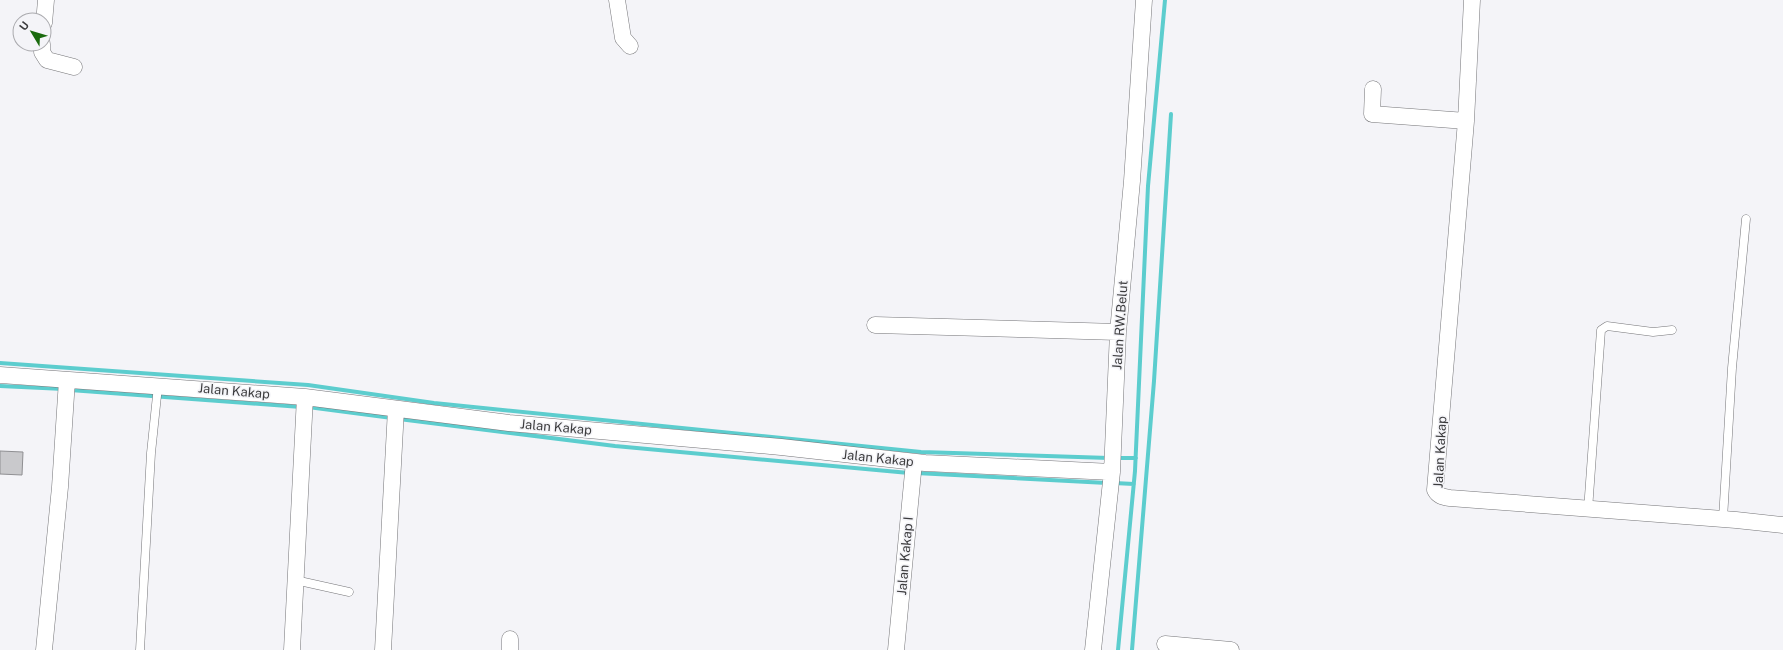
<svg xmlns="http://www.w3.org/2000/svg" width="1783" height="650" font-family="'Public Sans',sans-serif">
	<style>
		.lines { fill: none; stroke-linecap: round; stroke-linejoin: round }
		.stream { stroke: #5ccdce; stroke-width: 4 }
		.building { fill: #c9c9cc; stroke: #8f8f92 }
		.lane-casing { stroke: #757578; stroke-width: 9 }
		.street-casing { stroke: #757578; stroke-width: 17 }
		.lane { stroke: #fff; stroke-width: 8 }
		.street { stroke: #fff; stroke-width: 16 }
		.labels { text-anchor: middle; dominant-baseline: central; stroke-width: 3; stroke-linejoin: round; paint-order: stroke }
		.street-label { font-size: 13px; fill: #3c3c3e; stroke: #f4f4f8 }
	</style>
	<rect width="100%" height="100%" fill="#f4f4f8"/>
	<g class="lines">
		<!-- stream -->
		<path class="stream" d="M0,363L308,385L434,403L921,452L1109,458
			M0,386L64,389
			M70,390L301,407
			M308,407L392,418
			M399,419L615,446L909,473
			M1116,458H1136
			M916,473L1107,483
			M1114,483L1134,484
			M1118,650L1135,471L1148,186L1165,0
			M1132,650L1154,381L1171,114"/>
	</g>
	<!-- building -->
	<path class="building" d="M0,451L23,452L22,475L0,474Z"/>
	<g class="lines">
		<!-- lane casing -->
		<g class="lane-casing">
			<path id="lane" d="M1588,510L1601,330L1607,326L1653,332L1672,330
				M1723,519L1732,368L1746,219
				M295,580L349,592
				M140,650L151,453L158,386"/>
		</g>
		<!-- street casing -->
		<g class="street-casing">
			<path id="street" d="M617,0L623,38L630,46
				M1472,0L1466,121L1435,490C1438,496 1443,497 1450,498L1736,520L1783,525
				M44,23L46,0
				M42,44V52L47,60L74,67
				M1373,89L1372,114L1466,121
				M875,325L1118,332
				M0,375L305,397L509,423L781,447L925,463L1112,472
				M1165,644L1231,650
				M44,650L60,487L67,380
				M292,650L305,397
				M383,650L396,409
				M510,650V639
				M896,650L914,462
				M1093,650L1112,472L1118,332L1132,181L1144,0"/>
		</g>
		<!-- lane -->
		<use href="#lane" class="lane"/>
		<!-- street -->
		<use href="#street" class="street"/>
	</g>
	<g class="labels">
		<!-- street labels -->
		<g class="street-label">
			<text transform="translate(1120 325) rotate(-86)">Jalan RW.Belut</text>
			<text transform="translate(234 391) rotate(5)">Jalan Kakap</text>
			<text transform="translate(556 427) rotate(5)">Jalan Kakap</text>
			<text transform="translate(1440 452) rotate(-87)">Jalan Kakap</text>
			<text transform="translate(878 458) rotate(6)">Jalan Kakap</text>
			<text transform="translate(905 556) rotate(-85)">Jalan Kakap I</text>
		</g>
	</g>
	<!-- north arrow -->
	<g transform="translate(32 32) rotate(308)"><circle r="19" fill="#f4f4f8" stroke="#aaaaae"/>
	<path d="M0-3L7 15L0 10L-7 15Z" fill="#196a0d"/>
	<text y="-6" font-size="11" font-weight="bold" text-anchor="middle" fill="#3c3c3e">U</text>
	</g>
</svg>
